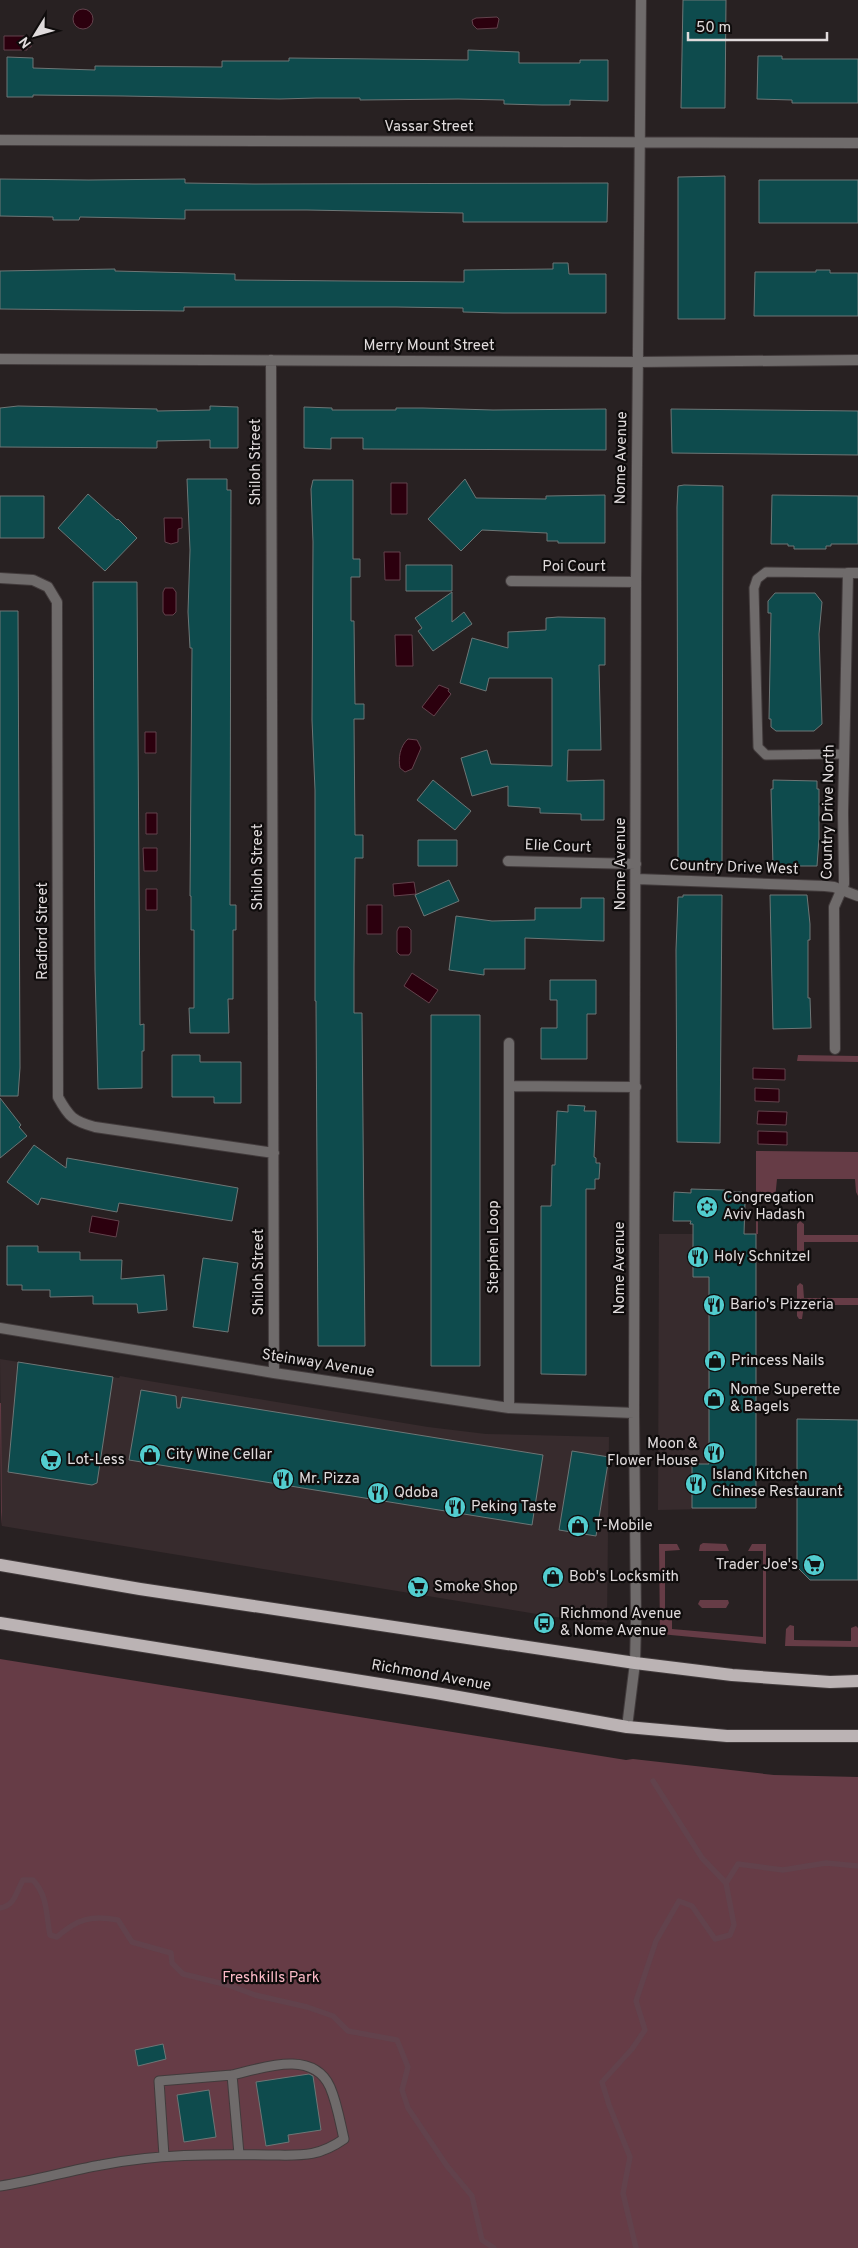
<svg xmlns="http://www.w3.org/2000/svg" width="858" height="2248" font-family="Overpass,sans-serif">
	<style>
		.built { fill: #372b2d }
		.green { fill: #663c46 }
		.water { fill: #2c000e; stroke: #62424c }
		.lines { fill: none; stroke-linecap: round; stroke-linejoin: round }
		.stream { stroke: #62424c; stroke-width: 5.5 }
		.building { fill: #0e4b4d; stroke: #6d7676 }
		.service-casing { stroke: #423b3c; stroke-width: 11 }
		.minor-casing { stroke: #423b3c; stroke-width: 12 }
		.primary-casing { stroke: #423b3c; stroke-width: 14 }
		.service { stroke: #6f6b6b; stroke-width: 9 }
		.minor { stroke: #6f6b6b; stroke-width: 10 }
		.primary { stroke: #bbb3b4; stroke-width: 12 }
		.labels { text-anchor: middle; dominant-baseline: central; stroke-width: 4.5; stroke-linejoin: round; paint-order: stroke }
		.street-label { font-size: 15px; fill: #e0dbdc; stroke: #0f0c0c }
		.poi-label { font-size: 15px; fill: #e0dbdc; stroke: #0f0c0c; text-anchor: start }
		.park-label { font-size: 15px; fill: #fab9c6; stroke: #0f0c0c }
	</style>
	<rect width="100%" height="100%" fill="#282122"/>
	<!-- built -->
	<path class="built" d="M659,1234H756V1508L658,1510Z
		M0,1359L119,1378L120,1376L137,1379L428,1427L486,1434L609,1437L607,1623L555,1617L2,1526Z"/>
	<!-- green -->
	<path class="green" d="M798,1055L858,1056V1062L797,1061Z
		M756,1151L858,1152V1196L856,1192L855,1179H777L775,1199L758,1200V1234H756Z
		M800,1221L804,1224V1235H858V1242H804V1254L800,1257L797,1253V1224Z
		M800,1283L803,1285L804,1298H858V1305H804L802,1319H799L797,1316V1286Z
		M0,1403H1L2,1527L1,1511Z
		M703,1543L726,1544L729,1551H699L700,1545Z
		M659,1544H677L680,1550L665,1551V1615H672V1629L763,1637V1570L766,1571V1644L660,1634Z
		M752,1544H766V1568H763V1551H748Z
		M700,1600H728L729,1603L726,1608H702L698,1604Z
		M790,1625L794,1626V1640L851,1641V1628L856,1626L858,1628V1647L785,1646L786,1629Z
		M0,1659L626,1760L633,1759L774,1775L858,1777V2248H0Z"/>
	<!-- water -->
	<path class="water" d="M73 19a10 10 0 1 1 20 0a10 10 0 1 1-20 0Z
		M497,17L499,19L497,28L477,29L473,25L472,20L476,18Z
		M4,36H27V39H31V47H27V50H4Z
		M391,483H407V514H391Z
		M164,518H182V528L178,529V542L171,544L165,542Z
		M384,552H400V580H385Z
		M165,588H173L176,592V612L173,615H165L163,612V592Z
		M395,635H412L413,666H396Z
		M439,685L449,689L448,691L451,694L434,716L422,707Z
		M145,732H156V753H145Z
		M408,739L417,740L421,748L412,769L405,772L400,768C398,758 400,746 408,739Z
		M146,813H157V834H146Z
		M143,848H157V871H144Z
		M414,882L416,894L394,896L393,884Z
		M146,889H157V910H146Z
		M367,905H382V934H367Z
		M399,927H408L411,930V952L409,955H400L397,952V931Z
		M412,973L438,990L429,1003L404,986Z
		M753,1068L785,1069V1080L753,1079Z
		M755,1088L779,1089V1102L755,1101Z
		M758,1111L787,1112L786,1125L757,1124Z
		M758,1131L787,1132V1145L758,1144Z
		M92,1216L119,1221L116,1237L89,1232Z"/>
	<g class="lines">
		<!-- stream -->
		<path class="stream" d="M653,1781L702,1858L726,1883L738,1864L783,1870L826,1863L858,1866
			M0,1908C15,1906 16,1892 23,1880H33C48,1896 46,1915 50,1935L57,1937C77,1919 91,1915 118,1920L132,1942L171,1953L172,1963L183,1974L228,1985L255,1995L307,2007L333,2016L348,2031L397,2040L408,2067L402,2090L408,2108L447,2166L472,2196L482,2240L494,2248
			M636,2248L623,2193L630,2157L609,2105L602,2082L632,2049L645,2030L636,2001L656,1941L679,1901L692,1906L715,1939L730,1935L734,1925L726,1883"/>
	</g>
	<!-- building -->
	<path class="building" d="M683,0H726L725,108H681Z
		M468,50L519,52V63H580V60H608V101L570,100V105H542L504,104V100L458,99L360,100V98H316L280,99L123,96L33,95V97H7V57L33,58V68L95,70V66L222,67V61H289V58L468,60Z
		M758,56H782V59H858V103H792V100L757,99Z
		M725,176V319H678V177Z
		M0,179L89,180L185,179V183L254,184L608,183L607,222H463V213L307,210H185V219L80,217L79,220H53V217L0,216Z
		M759,180H858V223H759Z
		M553,263H568L569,274H606V313H503L463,312V308L396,307H184V311L0,309V271L115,269V271L235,274V280L464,282V270L553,269Z
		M816,270H830V273H858V316H754L755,272H816Z
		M18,406L157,409V411L210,410V406L238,407V448H210V440L157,441V448L0,447V408Z
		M304,407L332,408V410H396V408H423L493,410L606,409V450L363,449V438H331V449L304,448Z
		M671,409L858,411V455L672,453Z
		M187,479H227V490H231L230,905H236V930H233V999H228L229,1033H190L189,1008H194V930H191V896H190L192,648H190L188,612L190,550Z
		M465,479L476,498L546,499V496L605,495V543H558V541H547V533L482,530L461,551L428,519Z
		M313,480H353V559H360V577H351V621H354L355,704H364V719H354L355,835H363V858H355L354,967V1013H362L365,1346H318L316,1001H315V790L312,720L313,542L311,489Z
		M684,485L723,486L722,867L678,866L677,507L678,486Z
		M88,494L117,520L118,519L137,538L105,571L58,528Z
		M772,495L858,496V544H831V546H826V549H794V546H788V544H771Z
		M0,496H44V538H0Z
		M406,565H452V591H406Z
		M93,582H137L140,1025L144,1024V1051H142V1088L98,1089L95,970Z
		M452,592V622L464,612L472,624L433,651L418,631L422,628L415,618Z
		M775,593H815L822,602L819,634L822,724L814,731H776L771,727V719H769L771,613H768V601Z
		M0,611H18L20,1068L18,1096H0Z
		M558,617L605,618V665H599L601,750H568L567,781L604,780V820H581V814L540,813V808L508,806V786L472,796L461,758L487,750L491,764L552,766V678H489L486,691L460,683L472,638L508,648V632L546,630V618Z
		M433,780L471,811L455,830L417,800Z
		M773,780L817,781V789H819V838L817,866H773L771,789H773Z
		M418,840H457V866H418Z
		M449,880L459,901L424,916L415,895Z
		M683,895H722L720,1143L677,1142L676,950L678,897H683Z
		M770,895H807L810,924V940H808V998H810L811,1028L773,1029Z
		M581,898H604V941L525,938V969H484V975L449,970L456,916L492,921L535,920V908H581Z
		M550,980H596V1014H587V1059H541V1028H557V1000H550Z
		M431,1015H480V1366H431Z
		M172,1055H200V1062H241V1103H214V1097H172Z
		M0,1098L21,1125L19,1127L27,1136L0,1158Z
		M568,1105L585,1106L584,1111H596L594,1157L596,1158V1163H600L599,1179H595V1189H586V1375L541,1374V1206H551L552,1165H555L557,1111L568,1112Z
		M34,1145L66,1168L67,1158L238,1188L232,1221L119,1203L117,1212L41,1198L38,1205L7,1182Z
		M691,1189L725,1190V1192H742V1203H745L744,1234H756V1508H692V1464H709V1277H693V1224H690L691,1221H673L674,1192L691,1193Z
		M7,1246H38V1252H80V1260H122L121,1279L164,1275L167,1310L138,1313L137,1304H93V1296L50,1297V1290H22V1285H7Z
		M203,1258L238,1263L228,1332L193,1327Z
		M18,1362L113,1377L97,1483L92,1485L8,1472Z
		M141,1390L176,1396L177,1408H180L182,1397L543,1455L532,1525L129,1460Z
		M797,1419L858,1420V1580H810L797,1567Z
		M572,1451L609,1457L596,1536L559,1530Z
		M163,2044L166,2059L138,2066L135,2050Z
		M309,2074L313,2076L321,2130L288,2135L289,2142L266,2146L256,2082Z
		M209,2090L216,2137L184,2142L177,2095Z"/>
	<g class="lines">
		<!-- service casing -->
		<g class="service-casing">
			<path id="service" d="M844,754L766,755L758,747L754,588L757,579L766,572L848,573
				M164,2156L159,2081L232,2075L239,2154
				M0,2186C34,2181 67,2171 101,2165C156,2154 212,2154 268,2155C300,2155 317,2158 344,2139C340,2122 337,2103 330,2087C313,2049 262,2068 232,2075"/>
		</g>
		<!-- minor casing -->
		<g class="minor-casing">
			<path id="minor" d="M0,140L858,143
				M0,359L639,362L858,360
				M271,360L274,1373
				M0,578L33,580L48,587L57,602L58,1097C69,1117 73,1121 95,1127L274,1153
				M511,581L636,582
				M508,861L636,864
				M637,879L825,886L834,887L858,896
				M509,1043V1408
				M835,1049L834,907L844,884V878L843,813L848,573H858
				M509,1086L636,1087
				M0,1328L274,1373L509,1408L634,1413
				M627,1727L635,1663L636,1621L634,1413L636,582L641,0"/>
		</g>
		<!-- primary casing -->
		<g class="primary-casing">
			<path id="primary" d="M0,1565L140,1589L635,1663L732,1675L830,1682L858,1681
				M0,1623L436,1693L627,1727L727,1736H858"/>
		</g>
		<!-- service -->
		<use href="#service" class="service"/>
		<!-- minor -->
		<use href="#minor" class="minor"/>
		<!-- primary -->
		<use href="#primary" class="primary"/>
	</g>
	<!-- icons -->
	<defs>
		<g id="synagogue-disc" transform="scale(1.125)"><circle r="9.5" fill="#52cdcf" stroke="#0f0c0c"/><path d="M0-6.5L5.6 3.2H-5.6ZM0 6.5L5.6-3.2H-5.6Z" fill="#111"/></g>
		<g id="restaurant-disc" transform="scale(1.125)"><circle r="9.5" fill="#52cdcf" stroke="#0f0c0c"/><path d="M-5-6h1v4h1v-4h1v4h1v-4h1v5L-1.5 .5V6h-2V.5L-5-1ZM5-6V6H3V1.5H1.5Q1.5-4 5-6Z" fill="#111"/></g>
		<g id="shop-disc" transform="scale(1.125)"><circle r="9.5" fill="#52cdcf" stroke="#0f0c0c"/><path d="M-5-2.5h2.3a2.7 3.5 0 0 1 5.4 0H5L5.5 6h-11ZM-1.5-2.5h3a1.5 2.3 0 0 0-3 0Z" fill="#111"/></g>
		<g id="supermarket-disc" transform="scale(1.125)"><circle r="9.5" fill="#52cdcf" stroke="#0f0c0c"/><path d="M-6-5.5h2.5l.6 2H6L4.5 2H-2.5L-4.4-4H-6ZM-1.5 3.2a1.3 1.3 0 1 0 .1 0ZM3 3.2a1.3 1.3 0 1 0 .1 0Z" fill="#111"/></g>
		<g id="bus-disc" transform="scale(1.125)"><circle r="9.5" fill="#52cdcf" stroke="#0f0c0c"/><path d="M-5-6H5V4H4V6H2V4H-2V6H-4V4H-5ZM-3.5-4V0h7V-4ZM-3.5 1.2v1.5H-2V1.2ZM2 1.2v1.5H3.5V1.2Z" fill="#111"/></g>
	</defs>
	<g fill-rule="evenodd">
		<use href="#synagogue-disc" x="707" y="1207"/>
		<use href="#restaurant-disc" x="698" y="1257"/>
		<use href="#restaurant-disc" x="714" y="1305"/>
		<use href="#shop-disc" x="715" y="1361"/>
		<use href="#shop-disc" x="714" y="1399"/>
		<use href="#restaurant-disc" x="714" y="1453"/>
		<use href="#shop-disc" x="150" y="1455"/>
		<use href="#supermarket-disc" x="51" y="1460"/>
		<use href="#restaurant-disc" x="283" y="1479"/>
		<use href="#restaurant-disc" x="696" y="1484"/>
		<use href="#restaurant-disc" x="378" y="1493"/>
		<use href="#restaurant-disc" x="455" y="1507"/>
		<use href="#shop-disc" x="578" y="1526"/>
		<use href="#supermarket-disc" x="814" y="1565"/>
		<use href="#shop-disc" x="553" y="1577"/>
		<use href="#supermarket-disc" x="418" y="1587"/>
		<use href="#bus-disc" x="544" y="1623"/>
	</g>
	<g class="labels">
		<!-- street labels -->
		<g class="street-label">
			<text x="429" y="127">Vassar Street</text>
			<text x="429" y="346">Merry Mount Street</text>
			<text transform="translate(622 458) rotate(-89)">Nome Avenue</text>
			<text transform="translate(256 462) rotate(-90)">Shiloh Street</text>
			<text x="574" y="567">Poi Court</text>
			<text transform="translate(829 812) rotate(-89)">Country Drive North</text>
			<text transform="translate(558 847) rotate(2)">Elie Court</text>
			<text transform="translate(621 864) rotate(-90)">Nome Avenue</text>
			<text transform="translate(258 867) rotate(-90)">Shiloh Street</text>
			<text transform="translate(734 868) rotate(2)">Country Drive West</text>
			<text transform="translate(43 931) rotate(-90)">Radford Street</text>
			<text transform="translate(494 1247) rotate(-90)">Stephen Loop</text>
			<text transform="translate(620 1268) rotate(-90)">Nome Avenue</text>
			<text transform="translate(259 1272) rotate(-90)">Shiloh Street</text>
			<text transform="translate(318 1364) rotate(9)">Steinway Avenue</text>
			<text transform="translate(431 1676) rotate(10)">Richmond Avenue</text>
		</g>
		<!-- poi labels -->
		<g class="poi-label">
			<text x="723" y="1198">Congregation<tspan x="723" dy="17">Aviv Hadash</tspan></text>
			<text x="714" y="1257">Holy Schnitzel</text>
			<text x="730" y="1305">Bario's Pizzeria</text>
			<text x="731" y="1361">Princess Nails</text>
			<text x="730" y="1390">Nome Superette<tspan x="730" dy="17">&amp; Bagels</tspan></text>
			<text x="698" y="1444" text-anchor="end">Moon &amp;<tspan x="698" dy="17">Flower House</tspan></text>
			<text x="166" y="1455">City Wine Cellar</text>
			<text x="67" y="1460">Lot-Less</text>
			<text x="712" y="1475">Island Kitchen<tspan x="712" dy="17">Chinese Restaurant</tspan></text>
			<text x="299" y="1479">Mr. Pizza</text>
			<text x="394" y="1493">Qdoba</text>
			<text x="471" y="1507">Peking Taste</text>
			<text x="594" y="1526">T-Mobile</text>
			<text x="798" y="1565" text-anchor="end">Trader Joe's</text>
			<text x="569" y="1577">Bob's Locksmith</text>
			<text x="434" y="1587">Smoke Shop</text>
			<text x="560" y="1614">Richmond Avenue<tspan x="560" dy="17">&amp; Nome Avenue</tspan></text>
		</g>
		<!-- park labels -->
		<g class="park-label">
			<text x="271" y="1978">Freshkills Park</text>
		</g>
	</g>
	<!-- north arrow -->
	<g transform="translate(35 35) rotate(233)" stroke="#0f0c0c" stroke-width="4" paint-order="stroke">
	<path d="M0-4L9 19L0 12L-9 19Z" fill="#e0dbdc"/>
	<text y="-8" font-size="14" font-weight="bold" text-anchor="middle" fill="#e0dbdc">N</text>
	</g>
	<!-- scale -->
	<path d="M688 32v8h139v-8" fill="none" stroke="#e0dbdc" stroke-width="2.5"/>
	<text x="696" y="32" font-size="15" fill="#e0dbdc" stroke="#0f0c0c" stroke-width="4" paint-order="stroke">50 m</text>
</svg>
